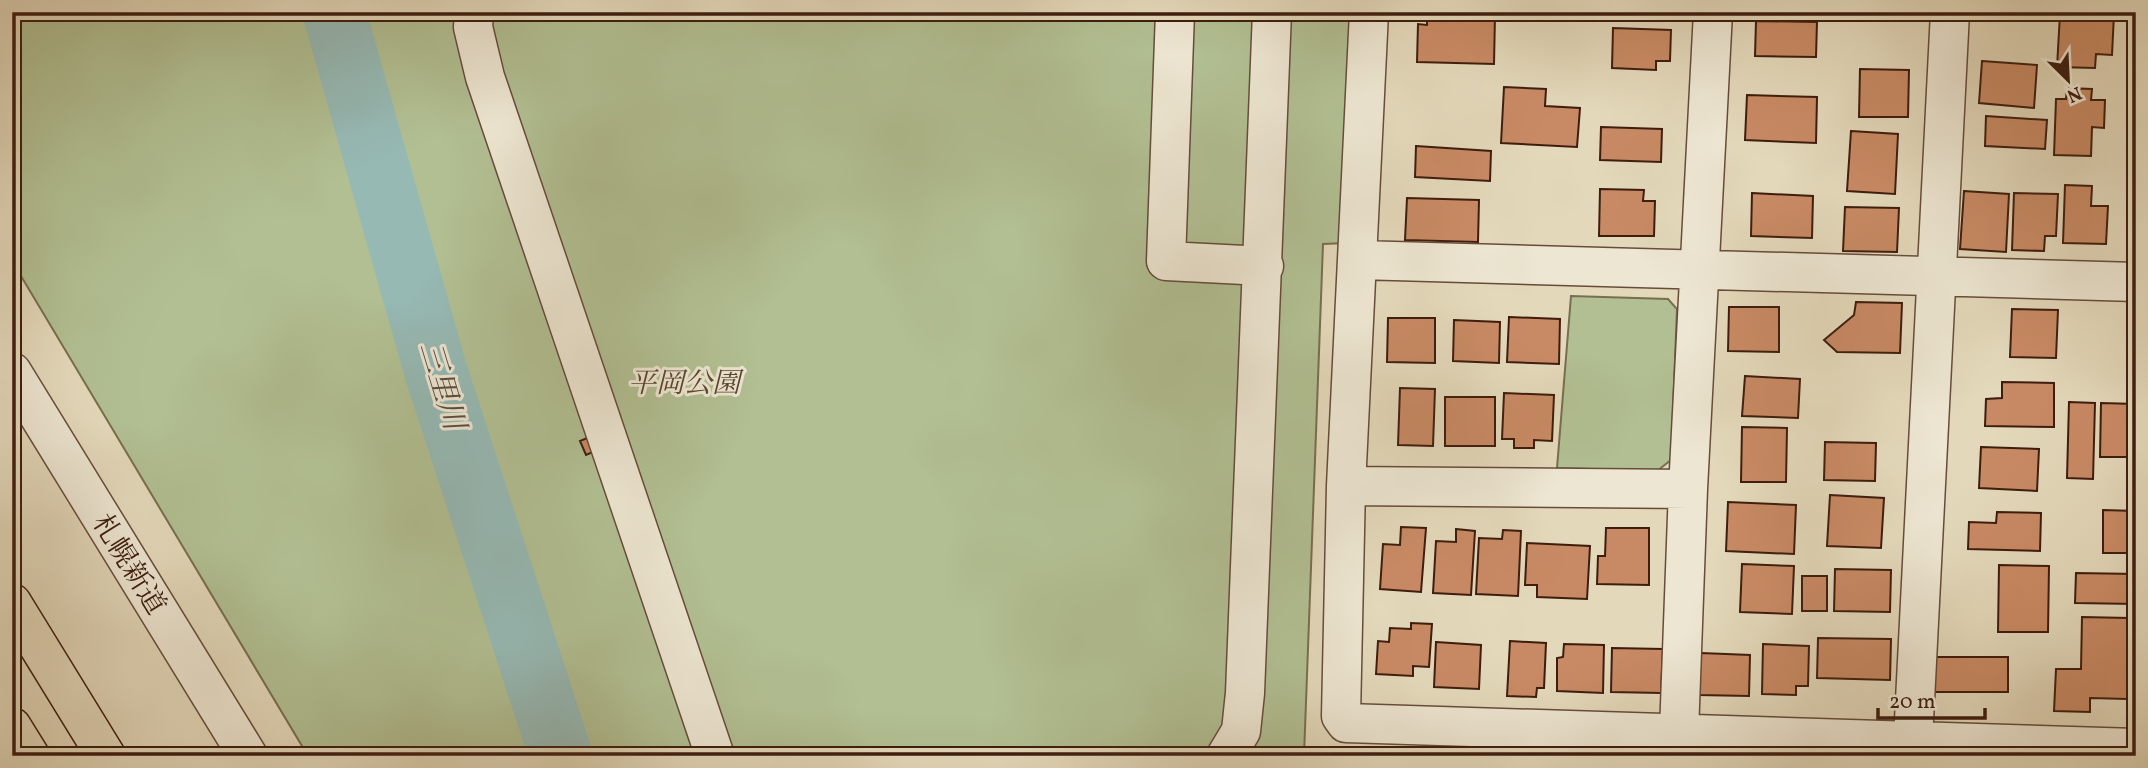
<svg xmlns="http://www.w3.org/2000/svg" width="2148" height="768" font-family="Vollkorn,'Noto Serif JP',serif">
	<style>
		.green { fill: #b1bf92; stroke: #786e50; stroke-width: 2 }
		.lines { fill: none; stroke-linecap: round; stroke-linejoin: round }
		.river { stroke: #96b9b4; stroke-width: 63 }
		.building { fill: #c88a64; stroke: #3e1d0f; stroke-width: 2 }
		.minor-casing { stroke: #674c3a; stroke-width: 41 }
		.highway-casing { stroke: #3e1d0f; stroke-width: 41 }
		.minor { stroke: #ede6d2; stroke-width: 38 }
		.highway { stroke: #e3d8ba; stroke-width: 38 }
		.labels { text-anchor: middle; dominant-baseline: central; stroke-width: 6; stroke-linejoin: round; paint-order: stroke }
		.park-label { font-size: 28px; font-style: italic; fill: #5b4630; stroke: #ede6d2 }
		.street-label { font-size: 28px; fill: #3e1d0f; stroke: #ede6d2 }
		.water-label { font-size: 30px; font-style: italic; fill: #584c41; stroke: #ede6d2 }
	</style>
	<rect width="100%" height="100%" fill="#e3d8ba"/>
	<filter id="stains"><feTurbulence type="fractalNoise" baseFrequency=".00286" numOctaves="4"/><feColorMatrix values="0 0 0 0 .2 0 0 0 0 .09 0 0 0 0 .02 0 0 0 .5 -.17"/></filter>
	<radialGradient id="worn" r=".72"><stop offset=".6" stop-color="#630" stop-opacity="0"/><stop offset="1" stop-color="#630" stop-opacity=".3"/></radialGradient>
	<!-- green -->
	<path class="green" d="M12,12H1355L1347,243L1323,244L1304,756H308L12,261Z
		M1571,296L1668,299L1677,309L1671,460L1657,471L1557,468Z"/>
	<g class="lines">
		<!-- river -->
		<path class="river" d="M334,12L436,372L561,756"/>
	</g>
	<!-- building -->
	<path class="building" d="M2072,12L2114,14L2112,55L2096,54L2095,68L2057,67L2060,14Z
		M1427,13L1495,15L1494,64L1417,62L1418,24L1427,25Z
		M1756,21L1817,22L1816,57L1755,56Z
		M1613,28L1671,30L1670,61H1656V70L1612,68Z
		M1982,61L2037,65L2034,108L1979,103Z
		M1860,69L1909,70L1908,117H1859Z
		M1504,87L1546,89L1545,106L1580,108L1577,147L1501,143Z
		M2067,88L2092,89L2091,100H2105L2104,128L2092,127L2091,156L2054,155L2056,99H2066Z
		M1747,95L1817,97L1816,143L1745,140Z
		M1986,116L2047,120L2045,149L1985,146Z
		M1601,127L1662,129L1661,162L1600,160Z
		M1851,131L1898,134L1895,194L1847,191Z
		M1416,146L1491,151L1490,181L1415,177Z
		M2065,185L2092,186L2091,206H2108L2106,244L2063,243Z
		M1600,189L1644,190L1643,201H1655L1654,236H1599Z
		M1964,191L2009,194L2006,252L1960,249Z
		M1752,193L1813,196L1812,238L1751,236Z
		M2014,193L2058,194L2056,236H2045L2044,251L2012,250Z
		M1407,198L1479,200L1478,242L1405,240Z
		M1845,207L1899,208L1897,252L1843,251Z
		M1856,302L1902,303L1900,353L1837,352L1824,340L1854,315Z
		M1729,307H1779V352L1728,351Z
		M2012,309L2058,310L2056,358L2010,357Z
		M1509,317L1560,319L1559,364L1507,362Z
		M1388,318H1435V363L1387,362Z
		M1454,320L1500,322L1499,363L1453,361Z
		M1745,376L1800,379L1798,418L1742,416Z
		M2002,382L2054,383V427L1985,426L1986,399L2002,398Z
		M1400,388L1435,389L1433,446L1398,445Z
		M1504,393L1554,395L1552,441L1534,440V448H1514V439H1502Z
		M1445,397H1495V446H1445Z
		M2069,402L2095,403L2093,479L2067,478Z
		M2101,403L2136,404V457H2100Z
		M1742,427L1787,428L1786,482H1741Z
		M594,435L600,449L586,455L580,441Z
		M1825,442L1876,443L1875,481L1824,480Z
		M1981,447L2039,449L2037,491L1979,488Z
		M2131,466L2136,467V496H2130Z
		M1830,495L1884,498L1881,548L1827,546Z
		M1728,502L1796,505L1794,554L1726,551Z
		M2103,510L2136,511V553H2103Z
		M1997,512L2041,513L2040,551L1968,549L1969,522L1996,523Z
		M1401,527L1426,528L1421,592L1380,589L1383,544L1400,545Z
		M1606,528H1649V585L1597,584L1598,556H1605Z
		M1456,529L1475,531L1471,595L1433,593L1436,541L1456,542Z
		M1503,530L1521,531L1518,596L1476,594L1479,538L1502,539Z
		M1527,543L1590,546L1587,599L1537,597V585H1525Z
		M1742,564L1794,566L1792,614L1740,612Z
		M1999,565L2049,566L2048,632H1998Z
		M1835,569L1891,570L1890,612L1834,611Z
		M2076,573L2136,574V604L2075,603Z
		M1802,576H1827V611H1802Z
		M2082,617L2129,618L2127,699L2090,698V712L2054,711L2056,669H2081Z
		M1411,623L1432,624L1429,667L1413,666V676L1376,674L1378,641L1389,642L1390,628L1411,629Z
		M1818,638L1891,639L1890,680L1817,678Z
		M1510,641L1546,643L1544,688H1537L1536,697L1507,696Z
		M1436,642L1481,645L1479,689L1434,687Z
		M1564,644L1604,645L1603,693L1557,691V658L1563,657Z
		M1763,644L1809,646L1808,686H1796V695L1762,694Z
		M1612,648L1663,649L1661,693L1611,692Z
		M1701,653L1750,655L1749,696L1699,695Z
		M1934,657H2008V692H1934Z"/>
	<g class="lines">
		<!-- minor casing -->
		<g class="minor-casing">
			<path id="minor" d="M474,12L473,27L485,77L715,756
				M1175,12L1166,261L1264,266
				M1369,12L1346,486L1341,716L1346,723L2136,748
				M1359,260L2136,282
				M12,372L248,756
				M1346,486L1688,489
				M1679,732L1688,489L1713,12
				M1913,740L1950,12
				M1226,756L1241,731L1245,693L1272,12"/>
		</g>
		<!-- highway casing -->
		<g class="highway-casing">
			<path id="highway" d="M12,603L106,756
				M12,727L30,756"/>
		</g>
		<!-- minor -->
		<use href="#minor" class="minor"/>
		<!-- highway -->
		<use href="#highway" class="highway"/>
	</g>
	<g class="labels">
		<!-- park labels -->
		<g class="park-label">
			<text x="684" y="384">平岡公園</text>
		</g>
		<!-- street labels -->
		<g class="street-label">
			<text transform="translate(128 565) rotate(58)">札幌新道</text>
		</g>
		<!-- water labels -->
		<g class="water-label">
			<text transform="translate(441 386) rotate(73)">三里川</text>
		</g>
	</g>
	<!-- margin -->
	<rect width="2148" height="768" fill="none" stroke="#e3d8ba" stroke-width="42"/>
	<rect x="14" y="14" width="2120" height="740" fill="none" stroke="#3e1d0f" stroke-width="3.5"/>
	<rect x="21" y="21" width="2106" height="726" fill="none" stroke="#3e1d0f" stroke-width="2"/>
	<!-- north arrow -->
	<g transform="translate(2068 80) rotate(156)" stroke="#ede6d2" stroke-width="5" paint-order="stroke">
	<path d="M0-5L12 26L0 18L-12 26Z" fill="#3e1d0f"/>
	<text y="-10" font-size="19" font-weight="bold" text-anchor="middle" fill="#3e1d0f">N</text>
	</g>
	<!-- scale -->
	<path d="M1878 708v10h107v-10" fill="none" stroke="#3e1d0f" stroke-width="3.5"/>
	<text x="1889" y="708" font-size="21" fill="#3e1d0f" stroke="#ede6d2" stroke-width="5" paint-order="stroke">20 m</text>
	<rect width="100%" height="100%" filter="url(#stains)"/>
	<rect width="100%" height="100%" fill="url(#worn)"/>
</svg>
